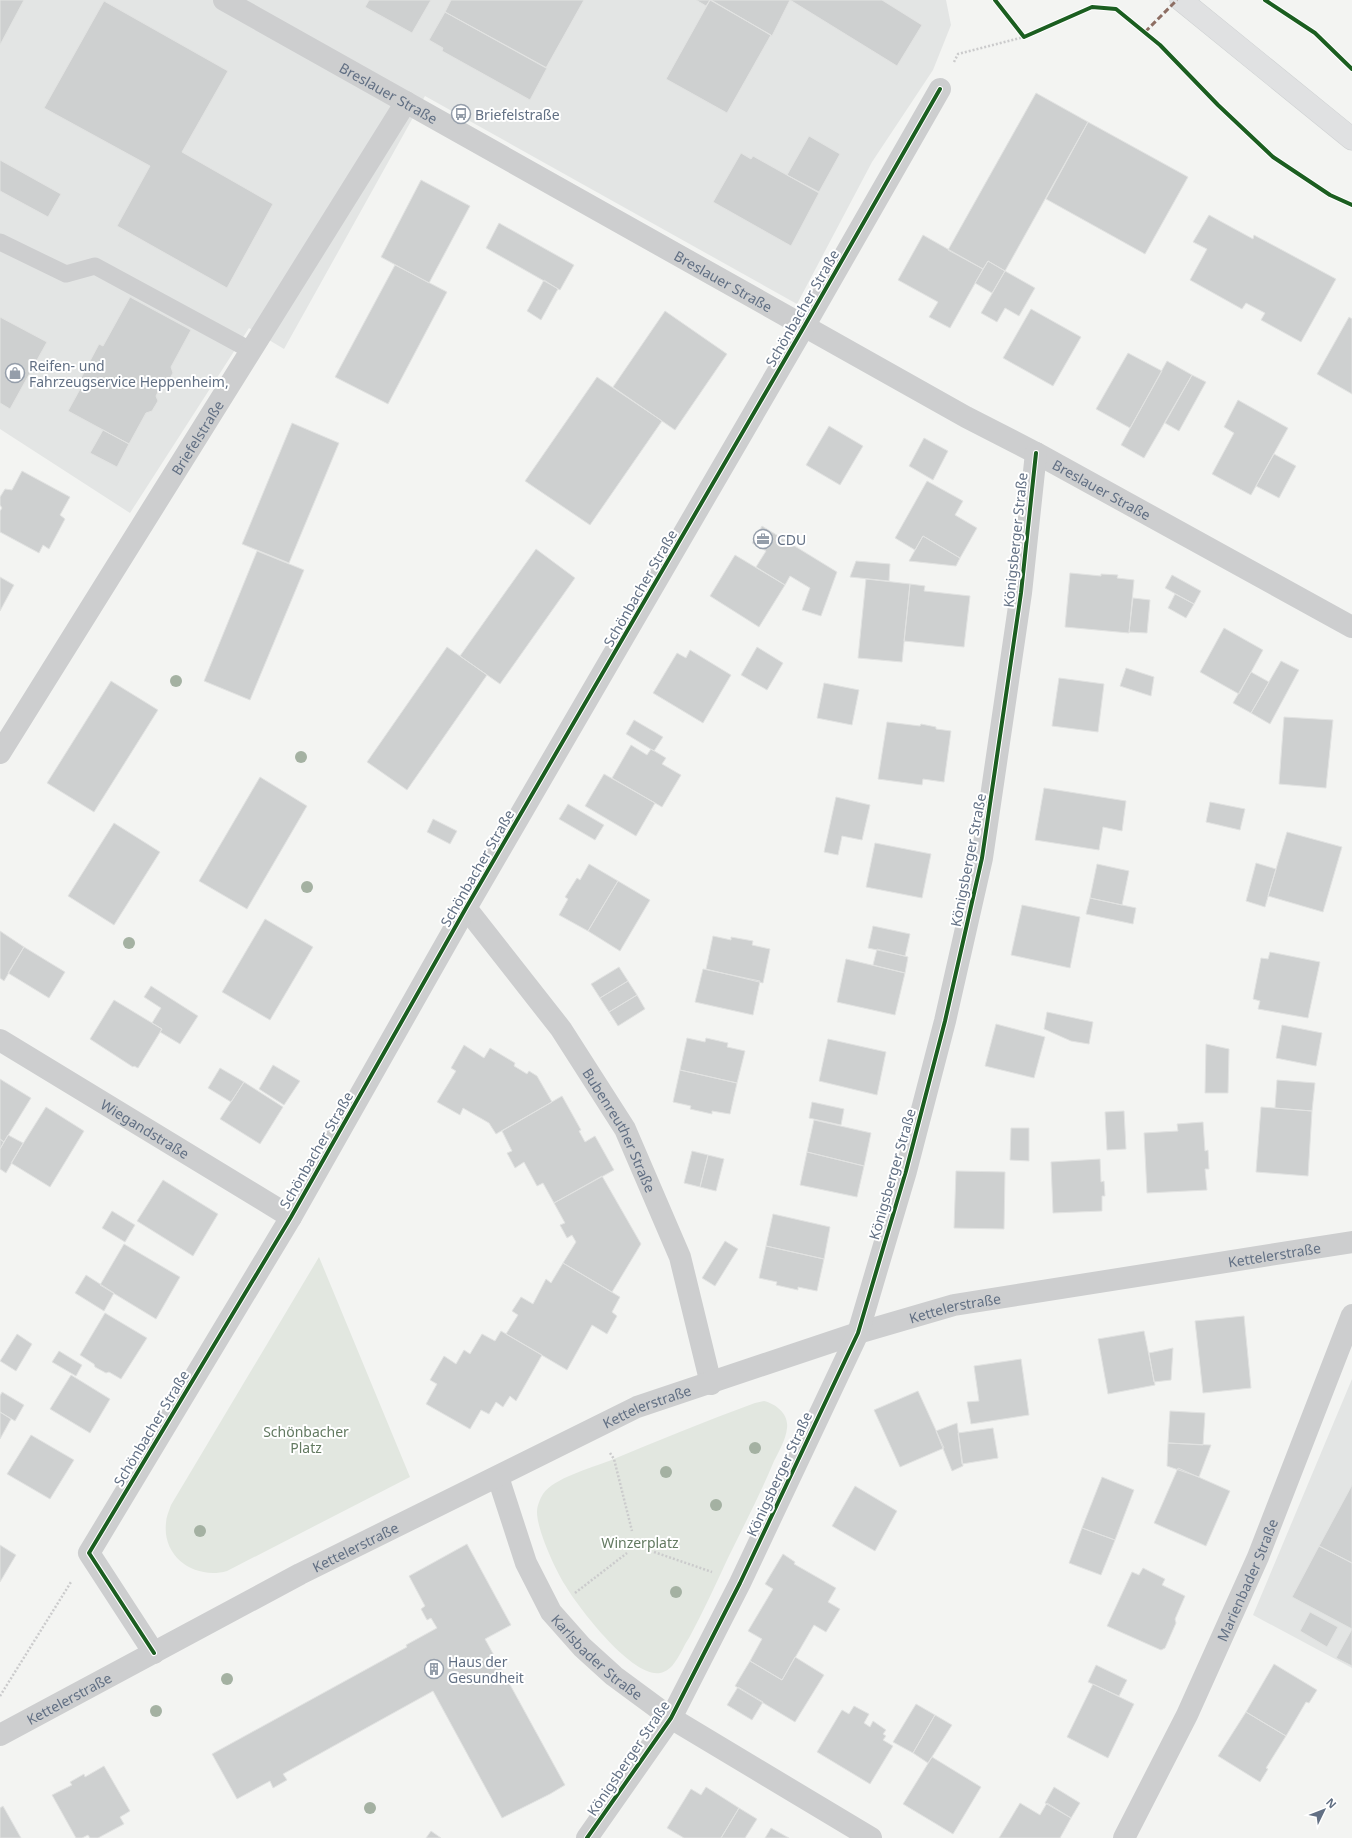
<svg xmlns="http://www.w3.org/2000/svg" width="1352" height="1838" font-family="'Noto Sans',sans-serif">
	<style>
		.built { fill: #e3e5e4 }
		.green { fill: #e2e7e0 }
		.building { fill: #ced0d0; stroke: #e2e3e2 }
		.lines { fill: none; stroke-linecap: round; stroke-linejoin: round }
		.secondary-casing { stroke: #ced1d2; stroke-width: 23 }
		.path { stroke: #cbcbcc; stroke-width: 2.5; stroke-dasharray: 2 2; stroke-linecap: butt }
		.lane { stroke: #cdcecf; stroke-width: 17 }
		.street { stroke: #cdcecf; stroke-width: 22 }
		.secondary { stroke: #e0e1e2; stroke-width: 22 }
		.quiet { stroke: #8d6e63; stroke-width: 3; stroke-dasharray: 6 3; stroke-linecap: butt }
		.cycleway-casing { stroke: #fff; stroke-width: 6 }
		.cycleway { stroke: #1b5e20; stroke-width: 4 }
		.tree { fill: #a4b1a2 }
		.labels { text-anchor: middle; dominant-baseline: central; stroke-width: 4; stroke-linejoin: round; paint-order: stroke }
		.street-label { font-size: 14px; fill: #627084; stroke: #fff }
		.poi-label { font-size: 14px; fill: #627084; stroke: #fff; text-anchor: start }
		.park-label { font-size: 14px; fill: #637a61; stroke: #fff }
	</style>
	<rect width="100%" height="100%" fill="#f3f4f2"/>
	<!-- built -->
	<path class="built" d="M0,0H946L951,25L933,70L872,162L797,304L425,96L284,349L249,328L130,513L0,429Z
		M1352,1379V1668L1253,1615Z"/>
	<!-- green -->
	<path class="green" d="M319,1257L410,1477L227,1571C196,1580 162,1558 166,1523C166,1517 169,1511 171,1505Z
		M764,1401C776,1404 789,1414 787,1428C786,1439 779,1451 774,1461C760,1495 743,1527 727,1560C715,1586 703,1612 689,1638C684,1645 681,1654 675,1662C672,1667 666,1672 660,1673C632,1678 578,1607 565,1585C555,1569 537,1530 537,1512C537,1506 540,1499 543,1494C554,1478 591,1468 609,1461C657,1441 706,1421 755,1403Z"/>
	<!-- building -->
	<path class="building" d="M0,0H24L0,45Z
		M369,0H431L412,33L365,7Z
		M451,0H584L546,68L445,12Z
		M696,0H710L706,6Z
		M710,0L771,35L727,113L666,79Z
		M711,0H790L772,36Z
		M790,0H882L922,25L897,66Z
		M104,1L228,71L182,152L273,204L227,288L117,226L150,166L44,108Z
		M445,12L547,68L530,100L442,51L443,48L429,40Z
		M1036,93L1088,122L1005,271L988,261L983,269L948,250Z
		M1088,122L1188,177L1145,254L1046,199Z
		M809,136L840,154L819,192L787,175Z
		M741,153L751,159L753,156L819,193L791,246L713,202Z
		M0,160L61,194L48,217L0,191Z
		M421,180L470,206L429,283L381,257Z
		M1209,215L1253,239L1254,235L1336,279L1301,342L1261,320L1265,313L1246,303L1242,309L1190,280L1207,249L1193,242Z
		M499,223L574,265L560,290L486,248Z
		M923,235L983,269L950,328L929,317L938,302L898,280Z
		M988,261L1005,271L992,293L975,283Z
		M395,265L447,292L388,404L335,377Z
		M1005,271L1035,288L1019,316L1005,308L997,322L981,313Z
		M544,280L558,289L541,320L527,311Z
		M130,297L191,330L171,367L173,373L168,382L162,384L156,396L158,401L152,411L146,413L129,444L68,411L85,380L81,378L99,344L103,346Z
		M1031,309L1081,337L1053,386L1003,358Z
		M665,311L727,354L675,430L613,387Z
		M0,317L47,342L10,409L0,403Z
		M1349,317L1352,319V394L1317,374Z
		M1128,353L1162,371L1130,428L1096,409Z
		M1167,361L1192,375L1144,458L1121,445Z
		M1192,375L1206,382L1179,431L1165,423Z
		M597,377L662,421L590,525L525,481Z
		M1238,400L1288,428L1251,495L1212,474L1234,433L1224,427Z
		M292,423L339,443L289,563L242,544Z
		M829,426L863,446L840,485L806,465Z
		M103,430L129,444L117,467L90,453Z
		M924,438L948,451L933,480L909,466Z
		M1274,454L1296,466L1279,498L1256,486Z
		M22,471L70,497L60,515L65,519L49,549L43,545L39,553L0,532V511L2,508L0,505V497L5,489L12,490Z
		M927,481L963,501L955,515L977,528L960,558L923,536L915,550L895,538Z
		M762,526L837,572L821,616L802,610L810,588L790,576L785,585L756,567L766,551L752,543Z
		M923,536L960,558L956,566L909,561Z
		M536,549L575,578L500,684L460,656Z
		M257,551L304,570L250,700L204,681Z
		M735,555L785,585L759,627L710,596Z
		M856,561L890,564L889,581L850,577Z
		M1070,573L1101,576V574L1118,575L1117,578L1134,580L1129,633L1065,627Z
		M1172,575L1201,591L1194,604L1165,588Z
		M0,577L14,585L0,611Z
		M866,579L910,584L902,662L858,658Z
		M910,584L925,586L924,591L970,596L964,647L904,641Z
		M1175,594L1194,604L1186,618L1168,608Z
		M1133,598L1150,600L1147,633L1129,632Z
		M1224,628L1263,650L1239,694L1200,672Z
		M447,647L487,675L407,790L367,762Z
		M757,647L783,663L767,690L741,675Z
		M690,650L731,675L703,723L653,693L677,653L686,658Z
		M1281,661L1299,670L1270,724L1251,713Z
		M1126,668L1154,677L1151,696L1120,686Z
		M1251,672L1269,682L1251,713L1233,703Z
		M1059,678L1104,684L1098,732L1052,726Z
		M111,681L158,710L94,812L47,783Z
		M824,683L859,690L852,725L817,718Z
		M1284,717L1333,720L1326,788L1279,784Z
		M634,720L663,737L654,751L626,734Z
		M887,722L920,726L921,724L936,727V729L951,731L944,782L923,779L922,785L878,779Z
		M631,745L647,755L651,749L666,758L662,764L681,775L662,807L612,778Z
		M604,774L655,803L636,836L585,806Z
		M260,777L307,806L247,909L199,881Z
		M1044,788L1126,801L1122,831L1103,827L1099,850L1035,840Z
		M836,797L870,805L862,840L842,836L838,855L824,852Z
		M1210,802L1245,809L1240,830L1206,822Z
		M568,804L604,825L595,840L559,819Z
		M433,819L457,831L450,844L427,832Z
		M114,823L160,852L114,925L68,896Z
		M1287,832L1342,847L1323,912L1268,896Z
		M875,843L931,854L922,898L866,887Z
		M1256,863L1276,869L1265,907L1246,901Z
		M589,864L618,881L588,931L559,915L568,899L565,897L577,878L580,880Z
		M1097,864L1129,871L1122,905L1090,898Z
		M618,881L650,900L620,951L588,931Z
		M1090,898L1136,908L1133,924L1086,914Z
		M1022,905L1080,917L1070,968L1011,955Z
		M265,919L313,947L270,1020L222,992Z
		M873,926L910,934L905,956L868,948Z
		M0,931L24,947L4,981L0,978Z
		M713,936L731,940V937L753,941L752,945L770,949L763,983L706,969Z
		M24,947L65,972L49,998L8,973Z
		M877,949L908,957L905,973L873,965Z
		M1270,952L1320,962L1308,1018L1258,1009L1260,1001L1253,999L1261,958L1268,959Z
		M846,959L905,973L895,1015L837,1002Z
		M619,967L628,981L600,998L591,984Z
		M703,969L760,981L753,1015L695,1002Z
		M628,981L637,995L609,1012L600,998Z
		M151,986L198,1016L180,1044L160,1032L162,1029L152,1023L161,1008L144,997Z
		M637,995L645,1009L618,1026L609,1012Z
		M114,1000L162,1029L138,1068L134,1066L133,1067L90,1039Z
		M1047,1012L1093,1022L1089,1044L1071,1041L1044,1029Z
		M996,1024L1045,1037L1034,1078L985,1066Z
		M1282,1025L1322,1033L1316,1066L1276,1058Z
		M687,1038L705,1042L706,1038L728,1043L727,1047L745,1051L737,1083L680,1070Z
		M828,1039L886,1052L877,1095L819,1081Z
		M1206,1044L1229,1049L1228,1093H1205Z
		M464,1045L484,1058L490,1048L515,1063L514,1066L527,1074L529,1071L537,1076L552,1102L496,1134L489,1123L463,1108L460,1115L437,1102L456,1071L451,1068Z
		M273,1065L300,1081L284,1105L259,1089Z
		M220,1068L244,1082L231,1102L208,1088Z
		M680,1070L737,1083L730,1114L712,1111V1114L690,1109L691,1106L673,1102Z
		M0,1079L31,1098L4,1142L0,1139Z
		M1277,1080L1315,1083L1312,1111L1275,1108Z
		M244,1082L283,1107L260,1144L220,1119Z
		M562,1096L581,1130L579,1131L585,1142L595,1136L614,1170L554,1203L543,1183L537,1186L524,1162L515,1168L507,1153L512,1151L502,1131Z
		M812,1102L844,1109L841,1125L809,1118Z
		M46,1107L84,1131L50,1187L11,1163Z
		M1261,1107L1312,1111L1308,1176L1256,1172Z
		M1124,1111L1126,1149L1107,1150L1105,1112Z
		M814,1120L871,1133L864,1166L807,1152Z
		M1203,1122L1205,1151L1208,1150L1209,1169H1205L1207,1190L1147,1193L1144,1133L1178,1131L1177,1124Z
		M1011,1128H1029V1161L1010,1160Z
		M8,1135L23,1143L6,1173L0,1169V1149Z
		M0,1139L4,1142L0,1149Z
		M692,1151L708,1155L700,1187L684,1183Z
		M807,1152L864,1166L857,1197L800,1185Z
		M708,1155L724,1159L716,1191L700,1187Z
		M1100,1159L1101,1182L1104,1181L1105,1196H1102V1211L1053,1213L1051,1162Z
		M956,1171L1005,1172L1004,1229L954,1228Z
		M602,1176L641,1244L612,1292L563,1263L576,1242L572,1235L567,1238L560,1225L565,1223L554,1203Z
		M163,1180L218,1214L193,1256L137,1221Z
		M112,1211L135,1225L125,1242L102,1228Z
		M773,1214L830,1227L824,1259L766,1246Z
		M725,1241L738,1249L715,1286L702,1278Z
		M124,1244L180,1277L156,1319L100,1285Z
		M766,1246L824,1259L817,1291L798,1287V1290L776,1285L777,1282L759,1278Z
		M563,1263L620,1297L612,1312L617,1316L607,1334L592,1325L567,1370L506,1334L518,1315L512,1311L521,1297L533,1304L546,1279L551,1283Z
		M86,1275L114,1293L104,1311L75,1293Z
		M105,1313L147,1338L121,1379L109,1372L106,1373L95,1367L94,1364L80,1355Z
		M1244,1316L1251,1388L1203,1393L1195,1321Z
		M501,1331L542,1355L516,1401L510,1396L503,1407L496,1402L489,1414L481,1410L470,1429L426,1404L437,1384L430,1380L444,1356L456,1364L464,1350L470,1354L482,1334L495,1341Z
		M1144,1331L1155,1385L1108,1394L1098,1339Z
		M17,1334L32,1344L16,1371L0,1361Z
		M1173,1348L1171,1380L1154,1382L1149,1353Z
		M59,1351L82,1365L76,1376L52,1362Z
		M1021,1359L1029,1415L971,1424L967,1402L979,1401L974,1366Z
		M71,1375L110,1399L90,1433L50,1409Z
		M918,1391L944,1448L900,1467L874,1410Z
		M2,1392L24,1405L15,1421L0,1412V1396Z
		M1170,1411L1205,1413L1203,1445L1168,1443Z
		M0,1412L11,1419L0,1439Z
		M957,1423L963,1466L952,1471L936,1431Z
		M993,1428L998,1458L962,1464L958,1433Z
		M31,1435L74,1460L50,1499L7,1474Z
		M1168,1443L1211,1445L1199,1477L1167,1466Z
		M1178,1468L1230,1491L1206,1546L1154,1523Z
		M1102,1477L1134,1490L1115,1540L1082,1528Z
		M1352,1485V1563L1319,1546Z
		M855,1486L897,1511L875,1551L832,1526Z
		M1082,1528L1115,1540L1101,1575L1069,1563Z
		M467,1544L511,1625L485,1639L565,1785L550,1794L502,1818L433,1691L283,1774L287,1780L273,1788L270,1781L237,1799L212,1754L407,1647L406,1645L437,1628L431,1618L427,1620L421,1609L425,1606L409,1576Z
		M0,1545L16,1555L0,1582Z
		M1319,1546L1352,1563V1666L1336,1658L1352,1629L1292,1597Z
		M783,1554L795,1562L794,1564L836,1588L828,1602L840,1609L826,1632L814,1625L782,1680L750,1661L762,1639L748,1631L773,1589L765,1584Z
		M1143,1568L1165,1579L1162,1585L1185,1596L1175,1619L1176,1623L1165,1648L1161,1650L1107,1626L1132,1572L1139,1575Z
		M1310,1612L1338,1627L1327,1647L1300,1631Z
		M795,1657L824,1675L795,1722L735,1686L750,1661L782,1680Z
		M1274,1664L1317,1690L1309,1703L1306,1702L1286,1736L1246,1712Z
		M1096,1665L1127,1680L1119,1696L1088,1682Z
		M1093,1684L1134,1704L1108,1758L1067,1737Z
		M738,1687L763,1702L752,1720L727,1705Z
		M916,1704L935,1715L913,1753L893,1742Z
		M854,1706L869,1714L864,1723L870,1727L873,1721L886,1730L883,1734L886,1736L883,1740L893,1746L870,1784L817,1752L842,1710L849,1714Z
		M1246,1712L1286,1736L1266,1768L1268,1769L1260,1782L1218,1756Z
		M935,1715L952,1725L928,1763L913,1753Z
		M932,1757L981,1787L953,1834L903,1804Z
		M104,1766L130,1811L120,1817L124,1824L98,1838H90L88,1835L82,1838H76L52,1795L72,1785L70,1782L84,1774L85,1777Z
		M706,1787L739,1808L721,1838H684L667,1828L691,1789L701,1795Z
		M1054,1787L1080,1803L1071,1818L1045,1803Z
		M1020,1803L1040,1815L1047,1803L1071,1818L1060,1838H999Z
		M3,1806L21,1838H0V1808Z
		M739,1808L757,1819L745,1838H721Z
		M771,1828L789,1838H765Z
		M431,1831L441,1838H426Z"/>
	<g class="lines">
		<!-- secondary casing -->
		<g class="secondary-casing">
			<path id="secondary" d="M1181,0L1352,139"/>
		</g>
		<!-- path -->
		<path class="path" d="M954,62L958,54L1024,37
			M610,1453L614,1459L632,1531
			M654,1552L712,1572
			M575,1593L627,1553
			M0,1696L71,1582"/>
		<!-- lane -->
		<path class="lane" d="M0,242L66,274L95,266L250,350"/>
		<!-- street -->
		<g class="street">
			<path id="s1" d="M224,0L966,417L1036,453L1352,627"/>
			<path id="s2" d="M0,753L406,102"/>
			<path id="s3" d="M466,908L561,1029L625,1129L680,1257L711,1384"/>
			<path id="s4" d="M0,1040L291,1217"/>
			<path id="s5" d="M498,1477L526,1563L551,1612L582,1647L614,1676L671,1718L871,1838"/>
			<path d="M154,1653L89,1553L291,1217L466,908L805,325L940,89"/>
			<path id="s6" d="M0,1735L300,1574L637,1407L858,1333L954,1305L1352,1242"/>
			<path d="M587,1838L671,1718L740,1583L858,1333L906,1171L945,1021L982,858L1021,593L1036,453"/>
			<path id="s7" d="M1124,1838L1187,1715L1258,1557L1352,1315"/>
		</g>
		<!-- secondary -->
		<use href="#secondary" class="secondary"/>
		<!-- quiet -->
		<path class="quiet" d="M1145,32L1177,0"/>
		<!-- cycleway casing -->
		<g class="cycleway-casing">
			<path id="cycleway" d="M995,0L1024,37L1092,7L1116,9L1160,45L1218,105L1273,157L1330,195L1352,205
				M1265,0L1315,33L1352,69
				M154,1653L89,1553L291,1217L466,908L805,325L940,89
				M587,1838L671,1718L740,1583L858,1333L906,1171L945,1021L982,858L1021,593L1036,453"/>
		</g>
		<!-- cycleway -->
		<use href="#cycleway" class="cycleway"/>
	</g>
	<!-- trees -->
	<g class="tree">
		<circle cx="176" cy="681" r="6"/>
		<circle cx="301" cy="757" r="6"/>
		<circle cx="307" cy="887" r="6"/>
		<circle cx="129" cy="943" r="6"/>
		<circle cx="755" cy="1448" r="6"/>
		<circle cx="666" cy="1472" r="6"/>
		<circle cx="716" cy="1505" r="6"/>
		<circle cx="200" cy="1531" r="6"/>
		<circle cx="676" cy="1592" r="6"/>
		<circle cx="227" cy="1679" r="6"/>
		<circle cx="156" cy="1711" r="6"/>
		<circle cx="370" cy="1808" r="6"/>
	</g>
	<!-- icons -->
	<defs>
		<g id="bus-ring" transform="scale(1)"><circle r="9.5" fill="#fff" stroke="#959eaa" stroke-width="1.5"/><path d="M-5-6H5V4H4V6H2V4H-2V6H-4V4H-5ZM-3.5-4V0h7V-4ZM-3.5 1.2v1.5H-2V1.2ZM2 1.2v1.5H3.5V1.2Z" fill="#959eaa"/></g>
		<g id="shop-ring" transform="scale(1)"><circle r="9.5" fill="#fff" stroke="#959eaa" stroke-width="1.5"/><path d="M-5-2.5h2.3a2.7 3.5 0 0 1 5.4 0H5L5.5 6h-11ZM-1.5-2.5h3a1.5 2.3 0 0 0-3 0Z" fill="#959eaa"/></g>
		<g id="office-ring" transform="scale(1)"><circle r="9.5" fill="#fff" stroke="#959eaa" stroke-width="1.5"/><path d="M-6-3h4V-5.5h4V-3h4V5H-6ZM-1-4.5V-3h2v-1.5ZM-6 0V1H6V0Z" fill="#959eaa"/></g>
		<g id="building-ring" transform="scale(1)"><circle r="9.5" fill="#fff" stroke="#959eaa" stroke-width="1.5"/><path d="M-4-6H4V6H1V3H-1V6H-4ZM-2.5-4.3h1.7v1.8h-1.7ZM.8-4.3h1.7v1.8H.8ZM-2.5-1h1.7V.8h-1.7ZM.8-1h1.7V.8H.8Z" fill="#959eaa"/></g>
	</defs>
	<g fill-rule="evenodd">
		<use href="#bus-ring" x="461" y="114"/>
		<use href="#shop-ring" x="15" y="373"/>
		<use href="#office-ring" x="763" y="539"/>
		<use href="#building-ring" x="434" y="1669"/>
	</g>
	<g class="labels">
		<!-- street labels -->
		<g class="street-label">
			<text stroke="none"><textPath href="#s1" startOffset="189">Breslauer Straße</textPath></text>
			<text stroke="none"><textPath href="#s1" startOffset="573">Breslauer Straße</textPath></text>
			<text transform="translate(802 308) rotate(-60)">Schönbacher Straße</text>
			<text stroke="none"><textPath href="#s2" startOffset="372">Briefelstraße</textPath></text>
			<text stroke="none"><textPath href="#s1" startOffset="1005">Breslauer Straße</textPath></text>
			<text transform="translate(1015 540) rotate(-84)">Königsberger Straße</text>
			<text transform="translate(640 588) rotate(-60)">Schönbacher Straße</text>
			<text transform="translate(968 860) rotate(-79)">Königsberger Straße</text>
			<text transform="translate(477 868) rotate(-60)">Schönbacher Straße</text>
			<text stroke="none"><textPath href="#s4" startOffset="170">Wiegandstraße</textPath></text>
			<text stroke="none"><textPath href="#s3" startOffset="271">Bubenreuther Straße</textPath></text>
			<text transform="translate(316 1150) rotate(-60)">Schönbacher Straße</text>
			<text transform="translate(892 1174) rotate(-74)">Königsberger Straße</text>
			<text stroke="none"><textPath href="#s6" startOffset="1374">Kettelerstraße</textPath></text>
			<text stroke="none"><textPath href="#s6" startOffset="1050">Kettelerstraße</textPath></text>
			<text stroke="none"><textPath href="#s6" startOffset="726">Kettelerstraße</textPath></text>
			<text transform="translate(151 1428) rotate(-59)">Schönbacher Straße</text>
			<text transform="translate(779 1474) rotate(-65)">Königsberger Straße</text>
			<text stroke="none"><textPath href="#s6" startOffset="402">Kettelerstraße</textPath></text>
			<text stroke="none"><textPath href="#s7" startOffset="286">Marienbader Straße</textPath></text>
			<text stroke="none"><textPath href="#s5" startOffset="210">Karlsbader Straße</textPath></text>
			<text stroke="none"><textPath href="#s6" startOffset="78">Kettelerstraße</textPath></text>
			<text transform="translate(628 1758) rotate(-56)">Königsberger Straße</text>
		</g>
		<!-- poi labels -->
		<g class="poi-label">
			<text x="475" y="114">Briefelstraße</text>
			<text x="29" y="365">Reifen- und<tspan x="29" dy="16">Fahrzeugservice Heppenheim,</tspan></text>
			<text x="777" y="539">CDU</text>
			<text x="448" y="1661">Haus der<tspan x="448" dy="16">Gesundheit</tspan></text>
		</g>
		<!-- park labels -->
		<g class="park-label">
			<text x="306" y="1431">Schönbacher<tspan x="306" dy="16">Platz</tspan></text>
			<text x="640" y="1542">Winzerplatz</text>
		</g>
	</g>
	<!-- north arrow -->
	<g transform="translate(1324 1810) rotate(47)" stroke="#ffffff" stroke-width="3" paint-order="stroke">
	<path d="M0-3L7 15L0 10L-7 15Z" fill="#627084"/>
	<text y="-6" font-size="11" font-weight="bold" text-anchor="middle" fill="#627084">N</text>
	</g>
</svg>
